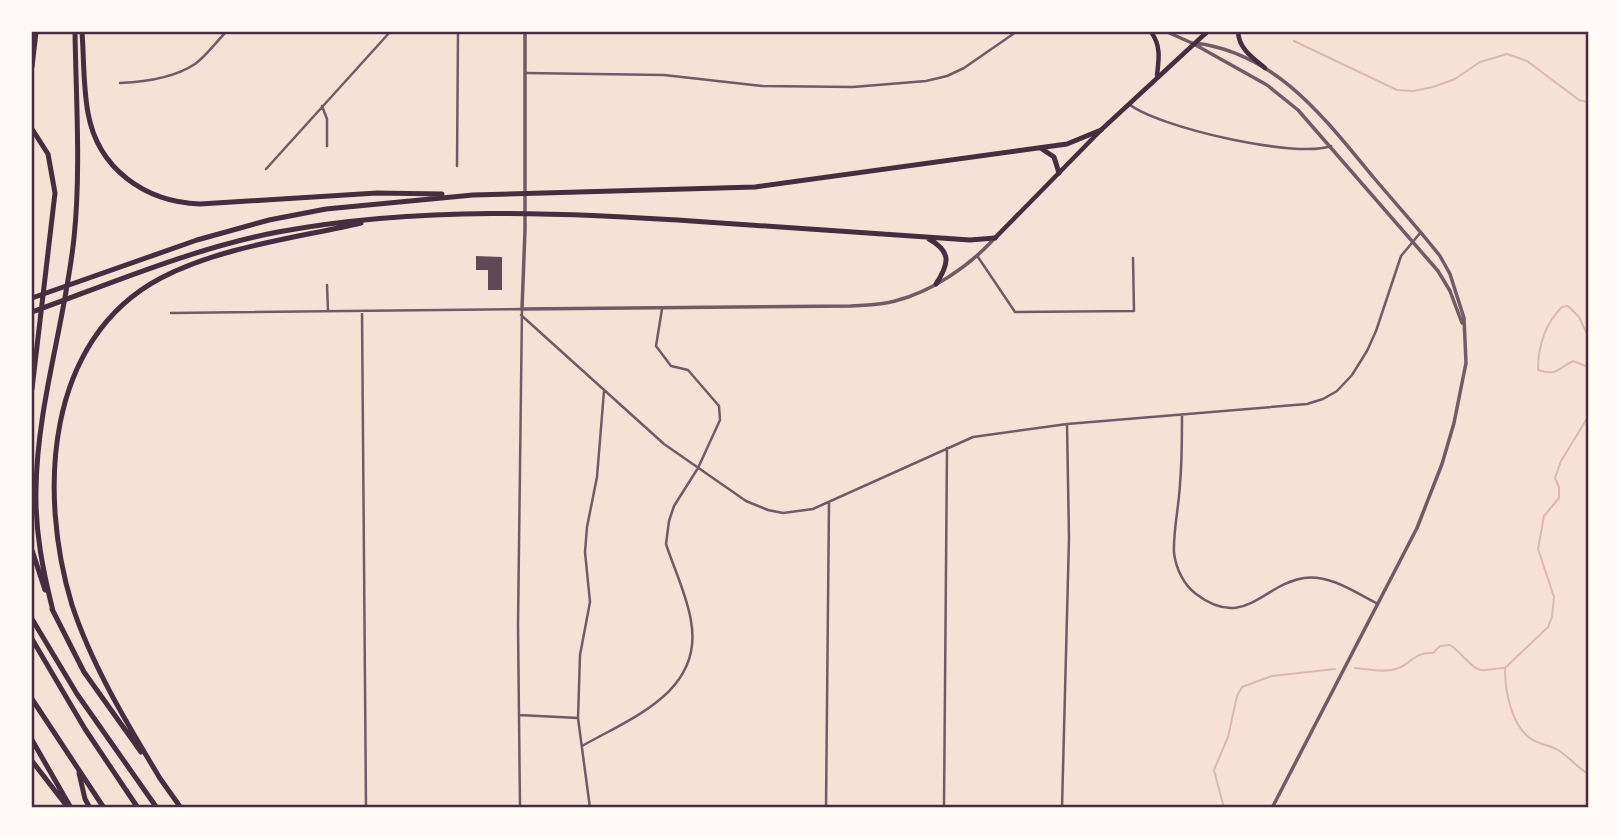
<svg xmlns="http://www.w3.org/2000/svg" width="1620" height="839" font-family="Jost,sans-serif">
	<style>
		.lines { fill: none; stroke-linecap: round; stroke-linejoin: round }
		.stream { stroke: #dcb8b0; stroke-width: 2 }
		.building { fill: #644757 }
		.minor { stroke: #755966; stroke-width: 2.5 }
		.tertiary { stroke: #755966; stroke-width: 3.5 }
		.secondary { stroke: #4a2c40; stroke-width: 4.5 }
		.motorway { stroke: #4a2c40; stroke-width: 5 }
		.neatline { fill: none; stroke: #4a2c40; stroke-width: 2.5 }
	</style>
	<rect width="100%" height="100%" fill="#f7e1d7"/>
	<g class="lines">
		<!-- stream -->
		<path class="stream" d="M1294,41L1397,90L1413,91L1433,87L1455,79L1480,62L1507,54L1527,61L1579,100L1588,102
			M1588,336L1579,317L1568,306L1562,307C1544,325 1538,346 1538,370C1557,376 1557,369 1573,361L1588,367
			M1355,668C1368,669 1383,673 1396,669C1412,664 1413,652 1433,653L1440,646L1450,645C1459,650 1473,670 1481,670C1487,671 1497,668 1504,668
			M1505,668L1548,627L1552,617L1554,597L1538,549L1544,516L1559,498V487L1555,478L1561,461L1588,417
			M1505,669C1505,692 1512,732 1537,742C1544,745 1551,746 1558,750C1569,757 1577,767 1588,774
			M1224,808L1214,770L1228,737L1237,696L1242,687L1272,676L1335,669"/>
	</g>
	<!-- building -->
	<path class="building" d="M476,256L502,257V290H488V270H476Z"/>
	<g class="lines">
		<!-- minor -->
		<path class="minor" d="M525,73L664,75L762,86L853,87L926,81L947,76L964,68L1016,32
			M120,83C144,82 174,78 195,64C207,55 216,42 226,32
			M1129,104C1157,127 1296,159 1331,146
			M322,106L327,119V146
			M457,166L458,32
			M266,169L390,32
			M978,257L1015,312L1134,311L1133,258
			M327,285L328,310
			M362,311L366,808
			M171,313L522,309L518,625L520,808
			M521,315L664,444L746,501L768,510L783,513L813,509L973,437L1067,424L1307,404L1323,399L1337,391L1352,375L1367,351L1376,331L1401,256L1421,232
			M1182,415C1182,438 1182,461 1180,484C1179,506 1173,531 1174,553C1176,569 1184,585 1196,594C1245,631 1263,584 1304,578C1330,574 1356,593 1378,604
			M519,715L578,718
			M582,746C631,718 704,692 691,621C687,595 674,569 666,544L669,521L674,506L698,468L720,420L719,406L688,370L671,366L656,346L662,309
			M590,808L578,718L580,655L590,602L585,552L587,527L597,477L604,391
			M826,808L829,503
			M944,808L947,448
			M1062,808L1069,538L1067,424"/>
		<!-- tertiary -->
		<path class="tertiary" d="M525,32V230L522,309L851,306C865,305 881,305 895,301C931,292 968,267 993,240
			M1167,32L1192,43L1267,85L1298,110L1438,271L1450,291L1462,323
			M1195,43C1277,53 1325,119 1374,178C1396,204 1419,229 1440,256L1450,274L1464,318L1466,363L1454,423L1442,464L1417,528L1272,808"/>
		<!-- secondary -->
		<path class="secondary" d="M1151,32C1161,45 1159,59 1157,75
			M1238,32C1239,49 1253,58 1265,68
			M995,238L1101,130L1207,32"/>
		<!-- motorway -->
		<path class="motorway" d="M82,32C84,58 83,86 88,113C98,169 145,202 200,204L377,193L442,194
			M32,67L36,32
			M32,129L48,154L55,193L32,389
			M1042,149L1054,157L1059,173
			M929,239C952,252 949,264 936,284
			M32,298L197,240L269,220L326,209L473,195L755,187L1067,144L1101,130
			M32,312C112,283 194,248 278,232C419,206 564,212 706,222C794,228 882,234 970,240L995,238
			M32,550L45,590
			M52,609L84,672L141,752
			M53,611C43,571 35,532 36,490C37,405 65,323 74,238C81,170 76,100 75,32
			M32,619L77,694L157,808
			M32,639L85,729L138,808
			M32,699L104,808
			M32,740L71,808
			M32,761L66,805
			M79,773L85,799L90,808
			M159,777L181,808
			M161,780C128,725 92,666 72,605C38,493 45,339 161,278C220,247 296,238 361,223"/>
	</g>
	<!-- border -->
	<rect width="1620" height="839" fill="none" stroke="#fffaf5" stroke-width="66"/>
	<rect x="33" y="33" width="1554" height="773" class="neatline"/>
</svg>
